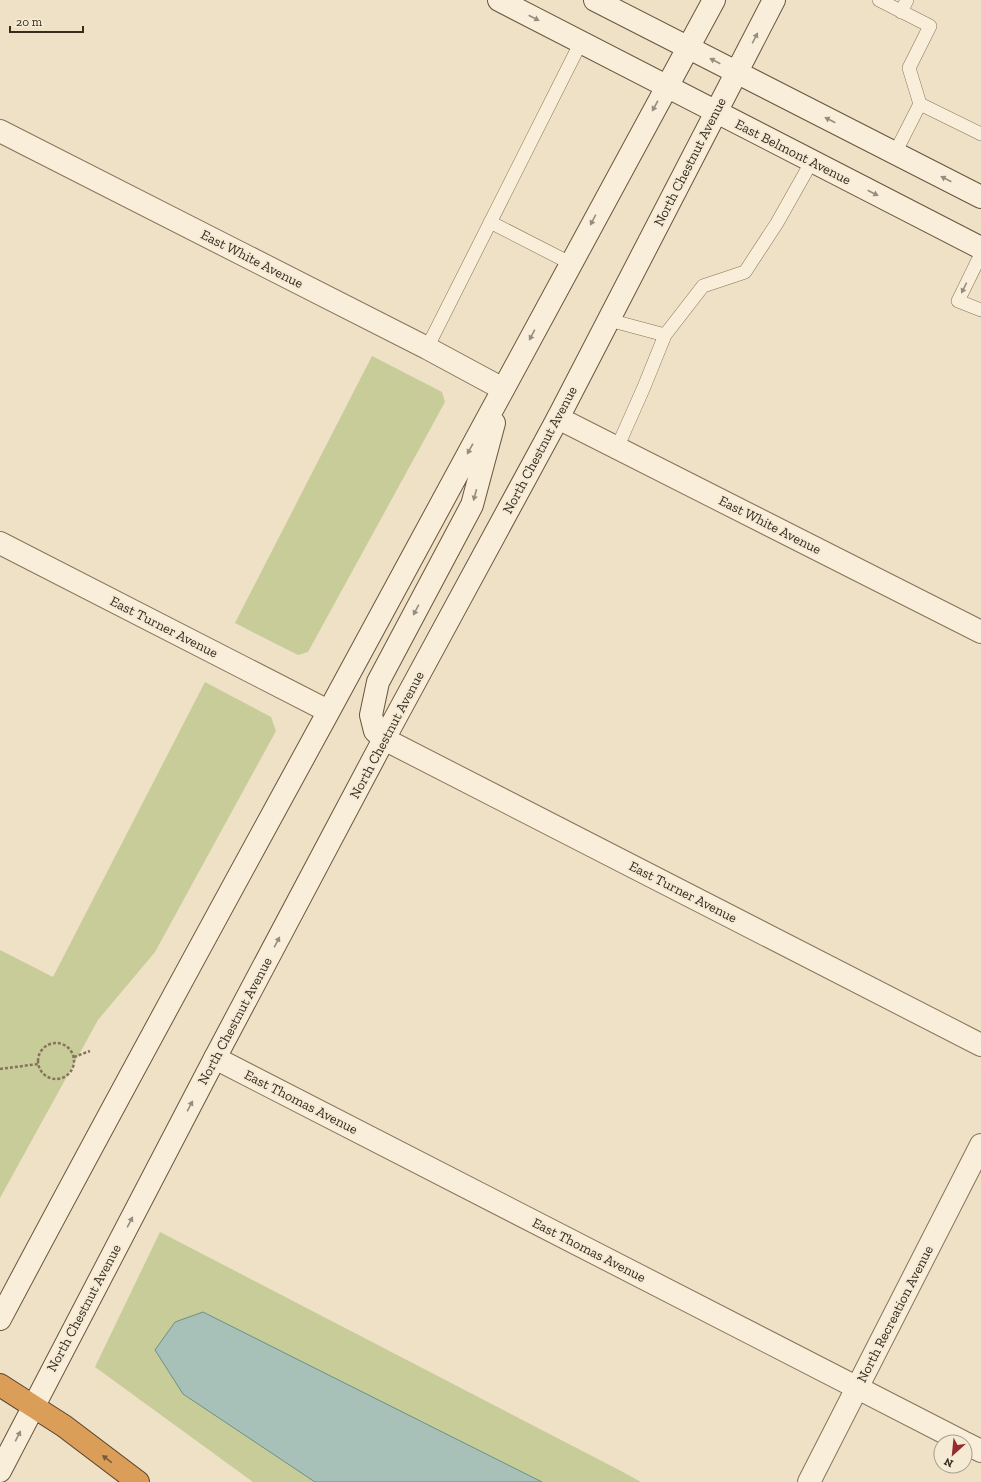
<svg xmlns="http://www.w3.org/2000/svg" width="981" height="1482" font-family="'Zilla Slab',serif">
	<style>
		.green { fill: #c7cc99 }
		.water { fill: #a7c1b9; stroke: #6d9086 }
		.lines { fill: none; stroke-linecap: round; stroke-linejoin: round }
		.lane-casing { stroke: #89725b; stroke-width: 14 }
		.street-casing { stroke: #89725b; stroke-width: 24 }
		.secondary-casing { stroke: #6b543e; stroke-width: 24 }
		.highway-casing { stroke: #57412f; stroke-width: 24 }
		.path { stroke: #89725b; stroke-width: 2.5; stroke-dasharray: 3 2; stroke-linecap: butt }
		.lane { stroke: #f8eed9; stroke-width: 13 }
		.street { stroke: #f8eed9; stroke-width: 22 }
		.secondary { stroke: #f8eed9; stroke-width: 22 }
		.highway { stroke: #db9e58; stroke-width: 22 }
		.oneway { fill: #988c7c }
		.oneway2 { fill: #7a5936 }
		.labels { text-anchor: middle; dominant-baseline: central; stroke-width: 4; stroke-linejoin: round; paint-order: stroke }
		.street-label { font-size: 14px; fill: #392b1f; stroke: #f5ebd5 }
	</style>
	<rect width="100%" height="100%" fill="#eee1c5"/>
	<!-- green -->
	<path class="green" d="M372,356L442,392L445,402L308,652L298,655L235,623Z
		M205,682L271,717L276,731L155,952L98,1020L0,1198V950L53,977Z
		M160,1232L621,1471L641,1482H253L95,1367Z"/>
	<!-- water -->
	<path class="water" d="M203,1312L542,1482H315L183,1394L155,1350L175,1322Z"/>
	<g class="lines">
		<!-- lane casing -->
		<g class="lane-casing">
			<path id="lane" d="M879,0L930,26L909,68L920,104
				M901,12L907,0
				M895,153L920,104L981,134
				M490,222L570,263
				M981,254L958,301L981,310
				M609,320L665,335L703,286L745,272L777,223L812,161
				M427,348L581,42
				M617,448L644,387L665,335"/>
		</g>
		<!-- street casing -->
		<g class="street-casing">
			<path id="street" d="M0,131L427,348L503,389
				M558,418L981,632
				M0,543L328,711
				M384,739L981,1045
				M215,1058L963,1442
				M965,1443L981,1451
				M809,1482L981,1145"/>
		</g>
		<!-- secondary casing -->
		<g class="secondary-casing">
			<path id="secondary" d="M499,0L981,248
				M595,0L981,197
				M384,739L375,731L371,715L378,682L472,505L494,423
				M0,1319C108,1115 219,912 330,709C458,472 585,235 714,0
				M0,1471L215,1058L384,739L558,418L774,0"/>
		</g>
		<!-- highway casing -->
		<g class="highway-casing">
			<path id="highway" d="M0,1385L64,1426L138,1482"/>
		</g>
		<!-- path -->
		<path class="path" d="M38 1061a18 18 0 1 1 36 0a18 18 0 1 1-36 0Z
			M74,1057L90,1051
			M0,1069L38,1064"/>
		<!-- lane -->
		<use href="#lane" class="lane"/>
		<!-- street -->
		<use href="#street" class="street"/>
		<!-- secondary -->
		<use href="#secondary" class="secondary"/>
		<!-- highway -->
		<use href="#highway" class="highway"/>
	</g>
	<!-- one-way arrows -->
	<defs><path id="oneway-solid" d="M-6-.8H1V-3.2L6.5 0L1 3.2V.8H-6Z"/></defs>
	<g class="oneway">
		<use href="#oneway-solid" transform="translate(534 18) rotate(27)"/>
		<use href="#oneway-solid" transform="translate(755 38) rotate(-63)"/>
		<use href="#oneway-solid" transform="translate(715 61) rotate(-153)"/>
		<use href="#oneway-solid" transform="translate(655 106) rotate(119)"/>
		<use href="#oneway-solid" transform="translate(830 120) rotate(-153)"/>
		<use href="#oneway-solid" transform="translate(946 179) rotate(-153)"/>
		<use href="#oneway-solid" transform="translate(873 193) rotate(27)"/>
		<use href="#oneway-solid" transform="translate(593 220) rotate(118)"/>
		<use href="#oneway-solid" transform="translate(964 288) rotate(116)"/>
		<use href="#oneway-solid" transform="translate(532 335) rotate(118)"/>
		<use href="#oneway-solid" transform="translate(470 449) rotate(119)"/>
		<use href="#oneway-solid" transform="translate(475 495) rotate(105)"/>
		<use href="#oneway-solid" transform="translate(416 610) rotate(118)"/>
		<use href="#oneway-solid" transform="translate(277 942) rotate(-62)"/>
		<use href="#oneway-solid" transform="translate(190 1106) rotate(-62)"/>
		<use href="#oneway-solid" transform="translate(130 1222) rotate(-62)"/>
		<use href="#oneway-solid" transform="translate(18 1436) rotate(-63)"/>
	</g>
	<use class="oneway2" href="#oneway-solid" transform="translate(107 1459) rotate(-143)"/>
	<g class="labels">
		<!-- street labels -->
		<g class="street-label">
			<text transform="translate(793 152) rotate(27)">East Belmont Avenue</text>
			<text transform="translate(690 162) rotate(-63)">North Chestnut Avenue</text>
			<text transform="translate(252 259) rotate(27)">East White Avenue</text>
			<text transform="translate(540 450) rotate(-62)">North Chestnut Avenue</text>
			<text transform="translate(770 525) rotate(27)">East White Avenue</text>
			<text transform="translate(164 627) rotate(27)">East Turner Avenue</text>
			<text transform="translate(387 735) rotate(-62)">North Chestnut Avenue</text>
			<text transform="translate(683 892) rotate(27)">East Turner Avenue</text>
			<text transform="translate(235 1021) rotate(-62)">North Chestnut Avenue</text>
			<text transform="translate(301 1102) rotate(27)">East Thomas Avenue</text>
			<text transform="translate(589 1250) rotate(27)">East Thomas Avenue</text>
			<text transform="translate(84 1308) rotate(-62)">North Chestnut Avenue</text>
			<text transform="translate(895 1314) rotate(-63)">North Recreation Avenue</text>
		</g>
	</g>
	<!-- north arrow -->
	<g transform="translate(953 1454) rotate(207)"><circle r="19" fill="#f5ebd5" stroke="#aa9e8c"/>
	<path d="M0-3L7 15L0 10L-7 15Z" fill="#972c2f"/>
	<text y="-6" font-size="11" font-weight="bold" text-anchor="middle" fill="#392b1f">N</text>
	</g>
	<!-- scale -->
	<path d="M10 26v6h73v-6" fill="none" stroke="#392b1f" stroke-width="2"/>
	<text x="16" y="26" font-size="12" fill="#392b1f" stroke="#f5ebd5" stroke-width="3" paint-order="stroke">20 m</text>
</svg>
